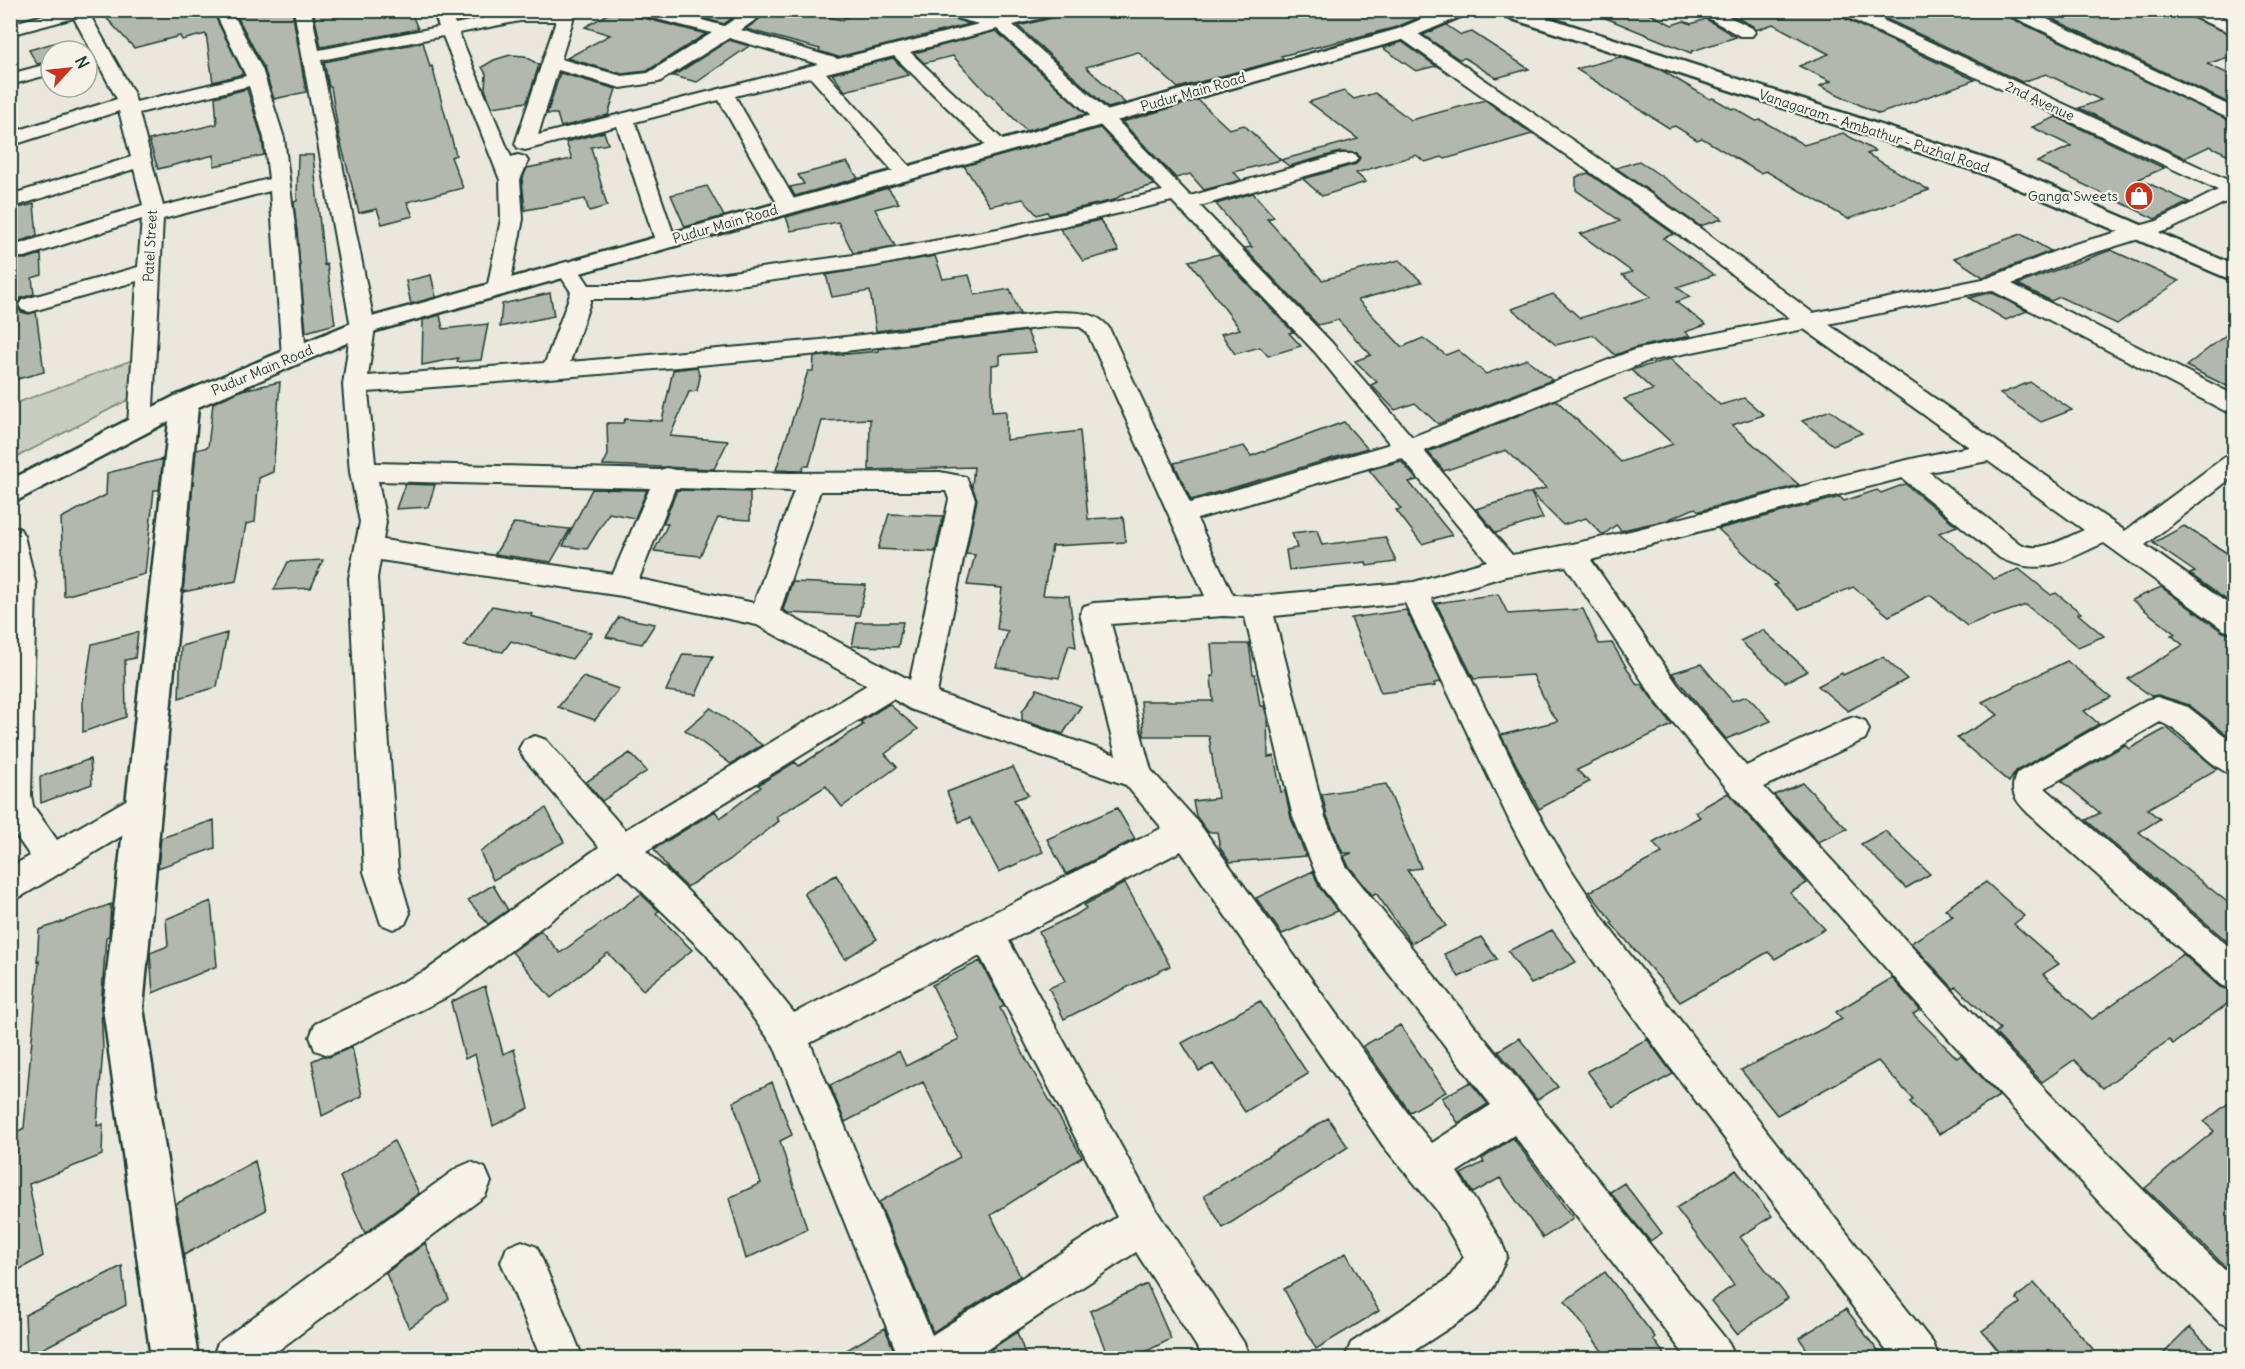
<svg xmlns="http://www.w3.org/2000/svg" width="2245" height="1369" font-family="Delius,sans-serif">
	<style>
		.green { fill: #c8ccc1; stroke: #74847a; stroke-width: 1.5 }
		.building { fill: #b2b8ae; stroke: #1f3d34; stroke-width: 1.5 }
		.lines { fill: none; stroke-linecap: round; stroke-linejoin: round }
		.minor-casing { stroke: #1f3d34; stroke-width: 4 }
		.tertiary-casing { stroke: #1f3d34; stroke-width: 5 }
		.primary-casing { stroke: #1f3d34; stroke-width: 5 }
		.minor { fill: #f7f3e8; fill-rule: evenodd }
		.tertiary { fill: #f7f3e8; fill-rule: evenodd }
		.primary { fill: #f7f3e8; fill-rule: evenodd }
		.labels { text-anchor: middle; dominant-baseline: central; stroke-width: 4.5; stroke-linejoin: round; paint-order: stroke }
		.far-street-label { font-size: 14px; fill: #1f3d34; stroke: #f7f3e8 }
		.far-poi-label { font-size: 14px; fill: #1f3d34; stroke: #f7f3e8; text-anchor: end }
	</style>
	<rect width="100%" height="100%" fill="#eae8dd"/>
	<filter id="ink" filterUnits="userSpaceOnUse"><feTurbulence type="fractalNoise" baseFrequency=".0167" numOctaves="2"/><feDisplacementMap in="SourceGraphic" scale="12" xChannelSelector="R" yChannelSelector="G"/><feConvolveMatrix kernelMatrix="1 2 1 2 8 2 1 2 1" color-interpolation-filters="sRGB"/></filter>
	<g filter="url(#ink)">
		<!-- green -->
		<path class="green" d="M132,360V398L11,460V405Z"/>
		<!-- building -->
		<path class="building" d="M99,10H212L243,74L213,82L206,34L182,40L180,36L134,48Z
			M234,10H292L306,92L274,99L264,68Z
			M313,10H410L418,29L321,47Z
			M615,10H633L636,16L706,34L647,71L622,74L567,58L610,35L585,27Z
			M675,10H743L724,24Z
			M771,10H794L842,20L856,10H926L970,24L838,57L819,51L820,49L746,29Z
			M1063,10H1406L1418,18L1397,27L1281,56L1284,59L1178,88L1138,52L1086,67L1125,103L1108,108L1018,26L1060,16Z
			M1586,10H1643L1672,25L1684,21L1691,24L1706,19L1736,37L1692,51L1691,53Z
			M1737,10H1836L1839,16L1975,80L1879,114L1820,86L1831,81L1799,66L1829,54L1773,24L1756,30L1753,26L1728,13Z
			M1867,10H2003L2006,16L2235,123V158L2210,146L2185,158L2079,108L2101,100L2046,74L2022,82Z
			M2034,10H2173L2235,36V55L2207,64L2235,77V106Z
			M1446,25L1461,35L1472,32L1529,69L1496,78L1465,58L1459,59L1423,35Z
			M996,31L1086,114L1026,131L990,94H988L953,56L924,63L914,53Z
			M729,40L749,46L697,82L673,76Z
			M57,42L63,51H51V61L37,64L29,50Z
			M423,42L430,67L432,66L456,155L451,157L463,188L407,202L413,216L382,224L377,209L359,213L339,136L331,87H329L324,62Z
			M1402,42L1436,66L1416,71L1383,48Z
			M510,55L525,56L539,65L527,102L492,107L485,89L486,74L482,67L494,60Z
			M1620,57L1661,70L1710,99L1713,98L1732,109L1734,108L1756,121L1761,120L1804,145L1843,133L1875,151L1867,154L1929,190L1848,219L1766,171L1760,173L1702,138L1697,140L1675,126L1669,128L1576,69Z
			M893,58L909,75L845,91L832,74Z
			M560,73L616,89L608,115L561,127L557,114H547Z
			M247,89L262,138L264,155L214,166V155L158,169L149,140L217,124L215,97Z
			M1344,91L1354,99L1375,93L1411,120L1485,100L1532,134L1445,159L1442,157L1425,162L1416,155L1356,173L1366,182L1322,196L1303,179L1356,164L1360,158L1357,153L1340,152L1289,166L1281,160L1358,139L1309,102Z
			M1198,100L1229,129L1244,125L1281,160L1234,172L1241,180L1204,190L1190,174L1176,178L1122,122Z
			M2056,117L2164,168L2139,179L2189,202L2155,219L2037,162L2071,146L2032,127Z
			M1100,128L1154,185L1125,193L1114,200L1049,215L1047,212L1037,215L1023,199L990,206L964,166Z
			M604,132L608,144L591,147L607,206L589,211L585,199L525,210L522,180L527,168L572,159L566,142Z
			M298,155H313L324,265L327,264L335,324L306,332L294,202L297,201Z
			M1639,161L1689,195L1722,219L1700,226L1616,168Z
			M847,162L858,178L795,196L790,187L804,184L798,175Z
			M1588,173L1674,234L1663,238L1714,275L1677,287L1690,297L1676,302L1706,325L1685,332L1690,336L1634,348L1615,355L1594,335L1556,345L1512,309L1553,294L1580,318L1651,297L1622,275L1632,272L1580,234L1620,221L1576,190V177Z
			M707,186L724,216L685,227L671,195Z
			M888,188L899,203L875,209L895,246L853,253L838,222L791,231L786,217Z
			M1253,193L1274,217L1267,219L1322,280L1399,260L1422,282L1358,300L1402,347L1423,338L1446,355L1458,350L1486,374L1527,359L1552,380L1438,424L1415,403L1395,410L1371,385L1377,382L1355,361L1371,355L1338,320L1318,325L1244,248L1252,247L1216,204Z
			M34,204L37,236L10,244V210Z
			M1100,220L1119,251L1083,261L1060,229Z
			M2021,234L2051,251L1983,277L1954,258Z
			M2111,250L2179,281L2117,324L2060,297L2051,301L2018,284Z
			M41,254L42,275L32,278L34,294L21,298L17,306L21,312L29,314L36,312L44,372L10,381V259H26Z
			M1219,254L1293,332L1289,333L1301,346L1268,356L1260,347L1235,354L1221,334L1240,329L1189,261Z
			M935,256L943,279L969,275L975,295L1010,289L1020,314L876,331L870,291L832,297L826,275Z
			M431,275L436,297L411,304L406,281Z
			M1991,292L2027,311L2006,320L1969,298Z
			M550,293L554,316L500,327L502,304Z
			M440,315L443,329L488,324L481,360L457,362L458,358L422,365L423,320Z
			M2235,328V390L2186,366L2209,348Z
			M1027,331L1036,352L1000,355V364L992,365V412L1006,411V440L1080,431L1088,519L1123,517L1126,542L1052,546L1043,595L1069,596L1076,647L1069,645L1059,678L996,667L1008,631L997,629L1002,588L967,585L975,555L966,554L977,499L972,486L974,467L869,470L870,419L822,421L809,466H804L802,471L776,470L808,371H813L814,357L879,351L878,349Z
			M1670,359L1720,405L1744,398L1764,415L1732,425L1799,485L1699,511L1695,508L1667,520L1627,529L1622,531L1616,525L1603,535L1586,518L1563,525L1531,493L1543,518L1496,533L1476,509L1546,488L1506,450L1444,471L1428,452L1556,400L1621,462L1673,444L1624,399L1653,390L1631,370Z
			M697,367L700,377L697,391L689,392L670,436L728,441L714,469L603,465L608,455L607,423H623L625,419L662,421L673,370Z
			M280,382L273,472L259,478L255,522L246,524L236,581L183,592L196,450L208,447L213,403L242,390Z
			M2030,382L2072,410L2041,422L2000,394Z
			M1830,410L1862,433L1833,445L1802,421Z
			M1344,422L1367,448L1191,500L1174,463L1244,446L1251,456Z
			M163,459L159,490H154L145,574L64,596L61,518L106,495L107,473Z
			M1401,461L1417,480L1409,482L1452,535L1422,544L1396,510L1401,509L1369,470Z
			M405,484L435,485L428,507L396,509Z
			M1905,484L1957,526L1939,533L1994,579L2019,569L2051,595L2056,593L2081,613L2078,614L2104,636L2078,647L2026,605L1994,616L1992,615L1967,626L1930,595L1889,616L1853,587L1799,609L1774,585L1777,584L1718,529L1840,497L1844,501L1877,490L1881,493Z
			M592,489L647,490L635,518L609,513L587,549L563,546Z
			M677,490L750,492V520L718,518L700,556L654,551L668,524H663Z
			M889,514L943,516L935,552L878,549Z
			M514,523L570,529L551,562L495,554Z
			M2184,526L2235,558V606L2190,574L2195,572L2153,543Z
			M1317,530L1322,545L1385,537L1396,562L1367,566L1366,562L1289,570L1286,550L1297,548L1292,533Z
			M323,560L311,588L274,590L288,562Z
			M792,582L866,585L859,616L788,613L783,610Z
			M2161,587L2223,632L2235,635V741L2189,705L2158,695L2151,696L2128,679L2183,645L2171,635L2175,634L2132,600Z
			M1498,594L1508,614L1583,609L1599,644L1612,643L1637,685L1641,684L1672,725L1577,770L1589,782L1539,809L1501,735L1558,721L1551,713L1533,675L1474,679L1436,603Z
			M492,606L533,614L531,616L592,633L572,659L511,641L503,652L464,646Z
			M1406,610L1441,682L1434,683L1435,686L1381,693L1351,618Z
			M619,617L655,624L642,644L606,637Z
			M857,622H903L898,647L852,646Z
			M1763,630L1808,671L1785,682L1740,641Z
			M138,632L135,658L125,660L126,717L83,732V702L92,644Z
			M227,633L217,687L179,698L181,646Z
			M1211,644H1249L1253,674H1255L1260,706H1264L1267,717L1268,757L1274,756L1281,792L1285,791L1291,818L1306,856L1230,862L1220,848L1217,832H1208L1196,816L1193,801L1218,798L1209,736H1144L1141,701H1213L1211,676H1214Z
			M683,654L713,656L696,695L666,691Z
			M1883,657L1907,679L1848,711L1818,686L1842,673L1843,675Z
			M2067,661L2111,697L2084,711L2099,724L2016,771L2009,782L1957,738L1998,715L1982,702Z
			M1701,664L1732,701L1747,696L1771,721L1726,739L1672,673Z
			M583,677L619,689L595,720L558,707Z
			M1037,689L1081,706L1063,734L1022,720V712Z
			M889,704L918,729L885,754L897,767L842,807L826,786L776,817L779,821L731,859L687,887L669,870L654,849L715,811L720,818L761,787L758,785L795,762L799,766L863,725L860,722Z
			M711,708L762,745L731,764L685,730Z
			M2167,728L2217,769L2147,809L2160,819L2139,832L2235,908V948L2086,820L2100,813L2062,781L2125,745L2129,749Z
			M630,753L647,771L602,801L586,782Z
			M90,759L92,784L41,803L40,777Z
			M1013,767L1028,795L1014,800L1043,852L999,872L970,818L959,822L947,792Z
			M1803,783L1847,829L1818,842L1774,795Z
			M1386,784L1421,868L1407,870L1446,926L1411,943L1376,893L1372,895L1348,865L1344,856L1352,853H1343L1327,816L1322,794Z
			M1728,793L1807,883L1790,893L1825,929L1775,959L1768,952L1680,1002L1611,923L1613,922L1589,892L1662,853L1653,843L1700,817L1695,812Z
			M546,808L564,842L493,880L480,852Z
			M1117,808L1135,839L1066,874L1047,839Z
			M214,820L215,848L158,868L161,838Z
			M1885,831L1930,874L1906,888L1861,844Z
			M1313,871L1319,887L1338,911L1282,934L1256,898Z
			M836,875L877,939L845,959L804,893Z
			M1986,882L2024,916L2014,924L2059,964L2043,974L2092,1019L2183,954L2220,987L2235,992V998L2173,1044L2169,1040L2103,1088L2074,1060L2042,1082L1995,1033L2000,1029L1956,987L1954,989L1911,943L1953,916L1945,909Z
			M1125,883L1170,966L1064,1019L1049,988L1065,981L1039,932L1077,914L1086,908L1084,905Z
			M493,885L508,910L488,924L468,900Z
			M641,894L659,911L656,913L692,950L643,990L608,953L551,998L512,952L541,931L560,953Z
			M211,901L217,966L153,993L150,953L168,946L166,919Z
			M111,904L109,936L106,937L101,1008L103,1049L97,1126L103,1124L102,1155L29,1184L43,1256L10,1275V1136L24,1128L39,961L37,962L39,930Z
			M1552,930L1576,962L1531,984L1508,951Z
			M1481,937L1497,959L1459,977L1444,954Z
			M980,961L1004,1006L1000,1008L1026,1059L1082,1157L991,1215L1020,1276L933,1332L879,1202L960,1157L923,1082L845,1122L830,1085L899,1051L906,1066L959,1039L932,985Z
			M1892,978L1920,1010L1913,1014L1957,1058L1961,1055L1999,1096L1939,1134L1910,1102L1913,1099L1878,1061L1777,1115L1741,1070L1842,1019L1836,1012Z
			M485,986L503,1054L514,1049L529,1108L493,1126L475,1054L465,1059L451,1002Z
			M1260,1001L1308,1074L1245,1112L1213,1064L1199,1071L1182,1043Z
			M1400,1025L1446,1092L1410,1112L1363,1046Z
			M1519,1038L1558,1087L1537,1100L1498,1051Z
			M1647,1039L1673,1074L1613,1107L1587,1071Z
			M352,1047L362,1096L322,1116L312,1061L323,1056L329,1057Z
			M772,1082L792,1135L780,1141L807,1229L746,1259L729,1198L761,1183L733,1102Z
			M1470,1082L1488,1104L1458,1123L1442,1098Z
			M2235,1098V1276L2145,1188L2214,1131L2204,1122Z
			M1328,1118L1348,1147L1223,1228L1204,1196Z
			M1513,1138L1573,1218L1543,1238L1500,1178L1473,1193L1461,1174L1484,1162L1482,1159Z
			M394,1141L419,1193L365,1233L340,1177Z
			M255,1161L266,1210L184,1255L176,1204Z
			M1736,1170L1772,1216L1740,1237L1788,1298L1737,1334L1711,1301L1734,1285L1676,1208Z
			M1624,1183L1662,1233L1650,1241L1610,1192Z
			M425,1243L449,1299L409,1328L386,1273Z
			M1346,1253L1379,1311L1316,1349L1284,1289Z
			M122,1266L126,1305L27,1357L25,1315Z
			M1605,1272L1655,1337L1653,1339L1668,1359H1608L1565,1301Z
			M2034,1283L2093,1349L2080,1359H2005L1982,1331L2020,1303L2016,1298Z
			M1147,1284L1171,1339L1131,1359H1109L1090,1311Z
			M1846,1309L1884,1359H1814L1799,1338Z
			M2190,1327L2222,1359H2158Z
			M885,1328L897,1359H831Z
			M1017,1332L1027,1359H977Z"/>
		<g class="lines">
			<!-- minor casing -->
			<g class="minor-casing">
				<path id="minor" d="M62,10H87L133,92L136,102L246,76L214,10H231L262,69L284,138L296,234L306,356L302,361L294,363L286,361L282,356L270,191L163,219L152,425L149,431L140,433L131,431L128,425L137,281L30,312L22,310L19,305L22,300L138,267L142,219L25,257H10V247L143,205L134,169L10,208V195L131,157L119,111L10,146V133L117,99L74,18L10,35V24ZM249,86L264,138L269,179L163,206L139,113Z
					M294,10H311L319,50L439,27L433,10H450L455,24L520,11L576,10L561,59L622,76L648,73L712,33L637,14L635,10H665L724,26L748,10H769L741,30L838,59L979,24L939,14L937,10H968L999,18L1031,10H1061L1059,14L1013,25L1110,113L1190,196L1341,154H1355L1358,158L1355,162L1200,206L1332,343L1412,437L1634,350L1790,318L1685,239L1399,37L1396,33L1399,29H1411L1701,229L1813,313L1988,278L2071,245L2157,221L2218,190L1840,14L1838,10H1861L2234,183V198L2171,229L2087,255L2012,284L2234,395V413L2225,411L1991,290L1828,324L2125,531L2225,457L2234,454V476L2145,545L2234,608V633L2224,630L2104,543C2064,560 2043,578 2000,558L1902,478L1591,560L1677,684L1746,766L1843,721L1854,717L1865,721L1869,730L1865,739L1764,787C1918,953 2070,1123 2234,1279V1328L2219,1322L2127,1232L1948,1038L1730,792L1655,700L1566,566L1506,576L1431,598L1533,804L1570,868L1611,930L1696,1041L1933,1343L1939,1358H1892L1670,1067L1587,952L1546,890L1511,824L1405,603L1274,616L1325,817L1346,866L1729,1343L1735,1358H1687L1514,1135L1457,1172L1501,1241L1507,1256L1494,1286L1478,1309L1403,1358H1345L1351,1343L1448,1279L1464,1257L1436,1209L1384,1147L1181,851L1009,941L1156,1210L1244,1343L1250,1358H1204L1136,1252L974,1358H899L774,1046L706,954L619,869L453,994L341,1050L328,1055L315,1050L310,1037L315,1024L427,970L599,847L524,758L519,749L524,740L535,736L546,740L625,830L867,685L757,625L622,596L380,560L377,578L398,872L410,913L405,924L393,929L381,924L364,872L349,578L360,522L350,472L343,385L351,327ZM520,21H556L515,144L518,148L525,150L617,126L657,246L665,247L673,246L676,241L635,122L719,100L781,210L788,212L795,210L798,206L735,96L810,77L898,177H912L915,173L912,169L826,73L894,56L991,150H1005L1008,146L1005,142L910,52L997,29L1096,121L1163,191L1003,228L875,252L639,285H589L575,264L567,262L559,264L556,269L571,292L545,363L368,376L375,327L321,60L443,36L500,180L501,219L487,289L490,294L498,296L506,294L509,289L523,219L520,180L528,161L525,157L518,155L511,157L459,33ZM729,38L818,64L538,135L558,70L621,88L659,82ZM1172,201L1316,353L1390,444L1190,503L1109,328C1096,310 1074,313 1054,312L820,340L570,362L591,299H639L875,266L1003,240ZM1054,326L1080,327L1087,332L1205,596L1094,603L1084,606L1080,614L1116,755L937,693L975,499L966,477L940,472L790,473L675,470L667,468L660,470L375,463L368,392L600,374L820,354ZM1804,329L1969,447C1816,476 1667,530 1512,555L1424,451L1648,361ZM1402,458L1487,561L1414,582L1257,596L1233,595L1197,519ZM1988,461L2084,530C2065,538 2040,554 2020,544L1929,472ZM378,481L650,488L613,574L383,540L386,522ZM675,488L794,491L754,603L639,579ZM820,491H946L949,499L910,680L780,611ZM1223,616L1245,617L1293,817L1321,886L1491,1105L1432,1143L1412,1119L1198,822L1151,770L1111,624ZM893,699L910,709L1126,785L1162,828L794,1013L730,932L646,851ZM980,956L1117,1217L932,1335L810,1043Z
					M1694,10H1716L1752,28L1755,32L1752,36H1740Z
					M2005,10H2028L2234,108V121L2007,14Z
					M2184,10H2207L2234,23V34L2186,14Z
					M51,63V74L10,85V74Z
					M10,526L20,529L24,536L36,585L31,795L33,806L57,840L133,796L144,792L155,796L160,806L155,816L22,896L10,900V867L30,856L10,827Z
					M2157,697L2188,707L2234,743V775C2206,767 2189,733 2160,722L2045,788L2234,951V990L2221,985L2029,814C2015,800 2008,791 2017,773L2146,700Z
					M471,1162L485,1168L491,1182L485,1196L268,1358H212L218,1343L457,1168Z
					M522,1241L537,1247L583,1358H541L501,1262L507,1247Z"/>
			</g>
			<!-- tertiary casing -->
			<g class="tertiary-casing">
				<path id="tertiary" d="M1443,10H1469L1467,14L1412,37L372,332L198,407L143,1008L198,1358H151L103,1008L169,421L20,499L10,502V480L175,396L354,322L1398,29Z"/>
			</g>
			<!-- primary casing -->
			<g class="primary-casing">
				<path id="primary" d="M1495,10H1524L1995,162L2234,265V281L1979,172L1497,14Z"/>
			</g>
			<!-- minor -->
			<use href="#minor" class="minor"/>
			<!-- tertiary -->
			<use href="#tertiary" class="tertiary"/>
			<!-- primary -->
			<use href="#primary" class="primary"/>
		</g>
	</g>
	<!-- icons -->
	<defs>
		<g id="shop-disc" transform="scale(1.5)"><circle r="9.5" fill="#c8321e" stroke="#f7f3e8"/><path d="M-5-2.5h2.3a2.7 3.5 0 0 1 5.4 0H5L5.5 6h-11ZM-1.5-2.5h3a1.5 2.3 0 0 0-3 0Z" fill="#fff"/></g>
	</defs>
	<g fill-rule="evenodd">
		<use href="#shop-disc" x="2139" y="196"/>
	</g>
	<g class="labels">
		<!-- far-street labels -->
		<g class="far-street-label">
			<text transform="translate(1193 92) rotate(-16)">Pudur Main Road</text>
			<text transform="translate(2040 101) rotate(25)">2nd Avenue</text>
			<text transform="translate(1874 131) rotate(18)">Vanagaram - Ambathur - Puzhal Road</text>
			<text transform="translate(725 224) rotate(-16)">Pudur Main Road</text>
			<text transform="translate(150 246) rotate(-87)">Patel Street</text>
			<text transform="translate(262 370) rotate(-23)">Pudur Main Road</text>
		</g>
		<!-- far-poi labels -->
		<g class="far-poi-label">
			<text x="2118" y="196">Ganga Sweets</text>
		</g>
	</g>
	<!-- margin -->
	<rect width="2245" height="1369" fill="none" stroke="#f7f3e8" stroke-width="36"/>
	<rect x="18" y="18" width="2209" height="1333" fill="none" stroke="#1f3d34" stroke-width="2" filter="url(#ink)"/>
	<!-- north arrow -->
	<g transform="translate(69 69) rotate(63)"><circle r="28" fill="#f7f3e8" stroke="#a1aaa0" stroke-width="1.5"/>
	<path d="M0-4.5L10 22L0 15L-10 22Z" fill="#c8321e"/>
	<text y="-9" font-size="16" font-weight="bold" text-anchor="middle" fill="#1f3d34">N</text>
	</g>
</svg>
